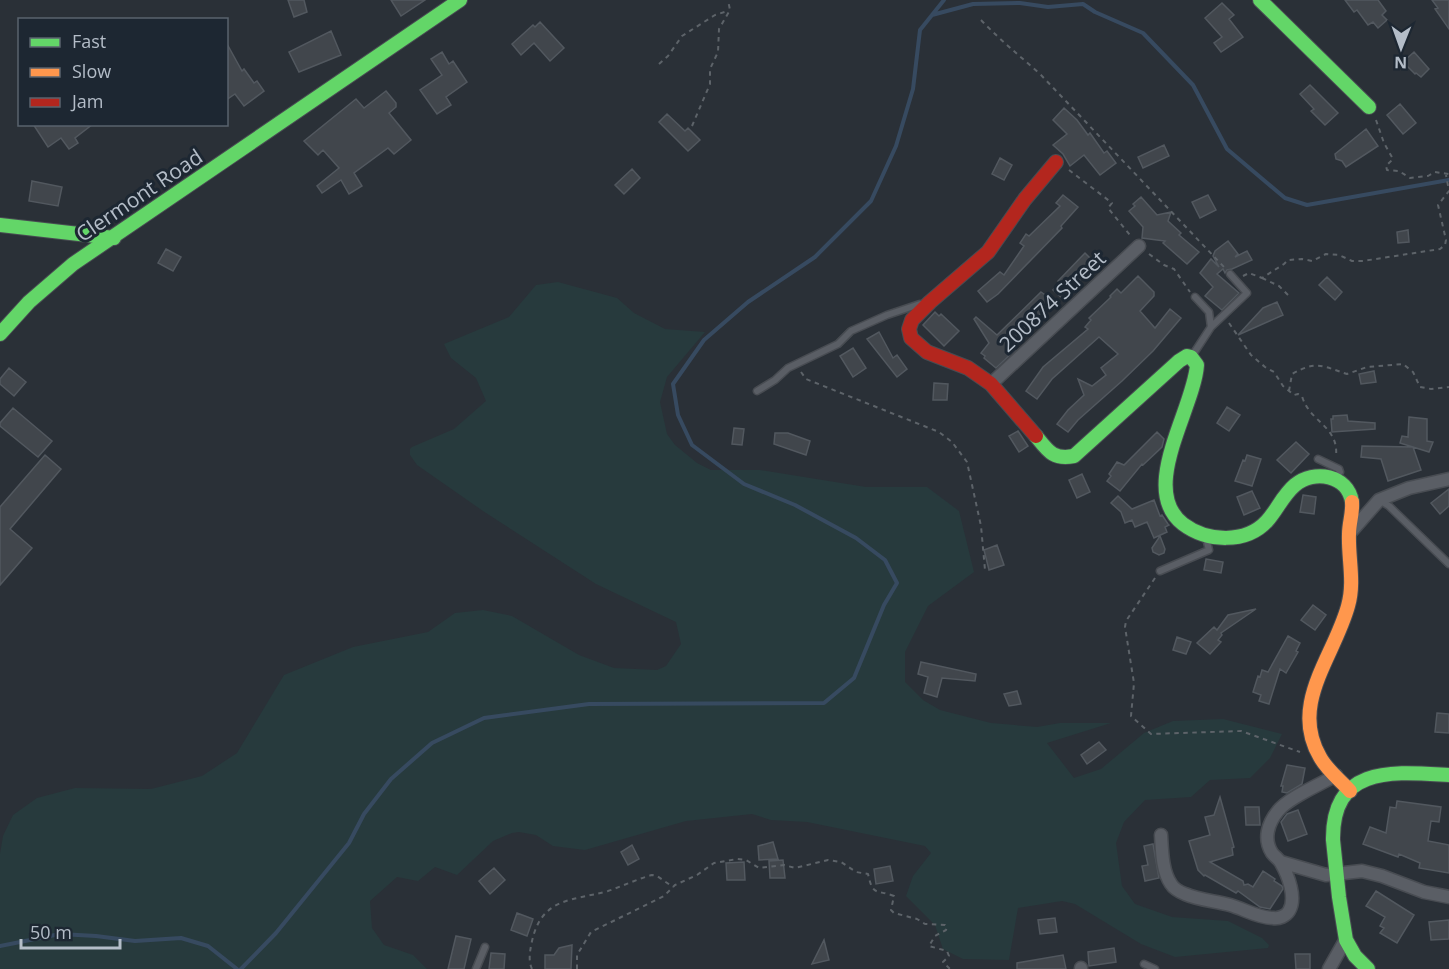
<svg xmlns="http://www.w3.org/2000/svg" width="1449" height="969" font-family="'Open Sans',sans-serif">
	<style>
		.green { fill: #273a3d }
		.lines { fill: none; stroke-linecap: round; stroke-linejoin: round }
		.stream { stroke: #374a60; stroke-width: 4 }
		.building { fill: #41464c; stroke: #52585f; stroke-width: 1.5 }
		.lane-casing { stroke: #484c52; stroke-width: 9 }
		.street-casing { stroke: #484c52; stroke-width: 15 }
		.fast-casing { stroke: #484c52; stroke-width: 16 }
		.slow-casing { stroke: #484c52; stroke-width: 16 }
		.jam-casing { stroke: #484c52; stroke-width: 16 }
		.path { stroke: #5d6369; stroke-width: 2; stroke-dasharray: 4.5 4.5; stroke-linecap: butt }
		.lane { stroke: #5a5e65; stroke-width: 6 }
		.street { stroke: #5a5e65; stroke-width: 12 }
		.fast { stroke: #63d668; stroke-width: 14 }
		.slow { stroke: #ff974d; stroke-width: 14 }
		.jam { stroke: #b3261e; stroke-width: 14 }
		.labels { text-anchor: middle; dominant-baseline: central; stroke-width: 6; stroke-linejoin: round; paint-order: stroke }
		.street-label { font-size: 21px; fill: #b4bdc8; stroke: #1d2732 }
	</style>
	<rect width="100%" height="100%" fill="#2a3037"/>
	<!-- green -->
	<path class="green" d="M558,282L617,298L634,313L665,329L705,332L667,377L660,402L667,434L675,445L697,463L711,470H760L866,487H927L959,511L974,572L928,606L905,652V682L923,700L940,710L991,723L1037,727L1060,723H1111L1047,743L1074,778L1101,769L1144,733L1173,721L1223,719L1282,734L1270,758L1250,778L1210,780L1191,797L1145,800L1124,822L1116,843L1122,886L1135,904L1172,917L1228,921L1262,938L1269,945L1268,948L1175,957L1141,944L1075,904L1062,901L1018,908L1009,960L963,959L943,949L935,925L906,896L913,876L931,853L925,846L807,822L771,820L752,814L686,821L585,850L553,846L536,835L519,832L512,833L493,841L457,875L435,867L418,881L397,877L370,901L372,928L384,945L413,955L427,969H0V854L3,836L13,815L37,798L75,788L151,789L202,776L237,753L284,675L353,647L428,632L455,613L483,610L512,616L579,655L614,668L657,670L666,666L681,644L676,622L596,584L483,511L417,465L410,455V449L412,447L454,429L486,401L476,378L451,358L444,344L509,317L536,285Z"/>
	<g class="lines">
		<!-- stream -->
		<path class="stream" d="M932,15L973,4L1020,3L1048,7L1083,4L1095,12L1143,33L1193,85L1227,149L1285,198L1307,205L1449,180
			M0,946L60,934L96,936L135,941L181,938L208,946L237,969
			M241,969L276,933L349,843L364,814L391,779L432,743L484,718L589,704L824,703L854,678L884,605L897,583L885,560L856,538L795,505L744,484L692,445L678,415L673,384L704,340L748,302L815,257L871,201L896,146L913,89L920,30L944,0"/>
	</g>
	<!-- building -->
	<path class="building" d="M288,0H304L307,12L294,17Z
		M391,0H425L401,16Z
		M1345,0H1378L1386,11L1382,15L1387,20L1378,28L1373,22L1368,25L1357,10L1354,12Z
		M1432,0H1449V29L1435,9L1438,8Z
		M1222,3L1234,15L1229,19L1243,37L1221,52L1214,43L1222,37L1205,18Z
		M540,22L564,48L550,61L534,43L521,55L512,44L533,25L535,27Z
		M331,31L341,55L299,72L289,52Z
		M226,42L242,71L244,69L254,83L257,81L264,91L244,106L235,94L226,100Z
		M442,52L449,64L453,61L467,82L446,97L451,105L437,114L420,90L442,75L431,59Z
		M1414,52L1429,69L1421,77L1416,73L1415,74L1403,62Z
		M1310,85L1338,113L1325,125L1311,111L1314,109L1300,94Z
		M386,91L396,103V107L389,113L411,140L394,154L388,148L354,173L362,186L349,194L341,180L322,193L317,186L339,168L323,150L318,155L304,141L356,99L364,108Z
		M1400,104L1416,123L1403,134L1387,115Z
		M1064,108L1077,120L1088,135L1090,133L1104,153L1107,151L1116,163L1100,175L1084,155L1070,166L1063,154L1053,145L1067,134L1053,120Z
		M667,114L685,131L688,128L700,140L688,151L659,122Z
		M33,124H93L75,138L78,143L69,149L61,138L48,147Z
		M1366,129L1378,146L1346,167L1342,161L1336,159L1335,154Z
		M1164,145L1169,156L1143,168L1138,157Z
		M1000,158L1012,165L1004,180L992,174Z
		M632,169L640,178L624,194L615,185Z
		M32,181L62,187L58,206L29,201Z
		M1063,195L1078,207L1061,226L1062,228L998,294L987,302L978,291L1000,272L1004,275L1024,246L1020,243L1026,234L1029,236L1060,206L1056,203Z
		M1208,195L1216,210L1200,218L1192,202Z
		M1141,197L1157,215L1171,212L1168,221L1181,233L1179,235L1199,252L1187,264L1163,243L1165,241L1142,238L1143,227L1129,211L1135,206L1133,204Z
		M1408,230L1409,242L1398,243L1397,232Z
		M1228,241L1238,254L1235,257L1247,251L1252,260L1232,269L1227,270L1225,273L1223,269L1217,274L1239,293L1222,310L1205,296L1213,287L1200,273L1211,259L1219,267L1213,256L1215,251Z
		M166,249L181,257L173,271L158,263Z
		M1085,253L1096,264L1075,285L1077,287L1064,300L1053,290L1060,282L1058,281Z
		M1138,276L1154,292V296L1140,311L1155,328L1170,309L1181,318L1153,351L1122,381L1078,420L1068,432L1057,424L1068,410L1084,395L1078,379L1092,386L1106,375L1101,368L1118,354L1099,337L1052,379L1037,399L1026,391L1043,367L1088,329L1085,327L1091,320L1089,318L1111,297L1110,296L1117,289L1121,293Z
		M1327,277L1342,292L1335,300L1319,285Z
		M1041,292L1054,301L1008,344L1015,350L996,368L984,358L985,356L981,353L989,343L974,319L976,317L997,335Z
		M1277,302L1283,315L1238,335L1263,308Z
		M935,312L939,316L941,314L959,331L944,346L923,325Z
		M879,332L893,358L897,355L907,369L897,377L867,339Z
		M853,348L866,368L853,377L840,356Z
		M9,368L26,382L14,396L0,384V379Z
		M1374,371L1376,382L1361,384L1359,374Z
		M934,383L948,384L947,400H933Z
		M1227,407L1240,415L1229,431L1217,423Z
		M13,408L52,441L38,457L0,426V423Z
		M1347,415L1348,421L1375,423V429L1332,432L1331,419H1333V416Z
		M1409,417L1427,419V441L1433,442L1429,452L1400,443L1402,436L1408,437Z
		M734,428L744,429L742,445L732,444Z
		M1018,431L1028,446L1019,452L1009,436Z
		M1157,432L1164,439L1162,447L1143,465L1142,464L1120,491L1107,481L1111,476L1109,474L1117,462L1124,465Z
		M775,433H788L810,441L806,455L774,444Z
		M1296,442L1309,454L1291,473L1277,460Z
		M1362,446L1413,447L1421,470L1388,481L1381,459L1361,457Z
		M45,455L61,469L10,529L32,548L0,585V507Z
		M1247,455L1261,459L1252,486L1235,481L1243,460L1245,461Z
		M1082,474L1090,492L1077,498L1069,480Z
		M1449,489V506L1440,514L1431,503Z
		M1252,491L1260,508L1244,515L1237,497Z
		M1303,495L1316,497L1314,514L1300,512Z
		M1118,496L1132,509L1154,500L1160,516L1162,515L1168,524L1169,525L1165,527L1167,532L1154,538L1147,522L1135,527L1132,520L1125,523L1121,512L1111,503Z
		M1160,536L1165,549L1164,553L1159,555L1153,552L1152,548Z
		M997,545L1004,565L989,570L984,550Z
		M1206,559L1223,562L1221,573L1204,570Z
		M1313,605L1326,615L1315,630L1301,620Z
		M1256,609L1221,633L1222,635L1218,640L1221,642L1210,654L1197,643L1214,627L1217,630L1228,615Z
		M1288,636L1300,643L1296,651L1298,652L1286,673L1280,669L1269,704L1259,701L1261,695L1253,692L1258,676L1260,677L1262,670L1268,672Z
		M1177,637L1191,642L1186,654L1173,650Z
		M921,662L976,674L975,681L942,678L937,697L924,693L928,677L918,674Z
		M1017,691L1021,704L1009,706L1004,694Z
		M1437,713L1449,714V733L1435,732Z
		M1099,742L1106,750L1087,764L1081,755Z
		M1287,765L1305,768L1302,784L1287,793L1282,792L1283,786H1281Z
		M1220,797L1234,847L1232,848L1233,855L1210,862L1243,881L1244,885L1248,884L1253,887L1263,871L1275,879L1274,881L1282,886L1283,889L1270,909L1260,907L1238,891L1236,893L1205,875L1204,876L1198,870L1189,841L1210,835L1205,817L1214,815Z
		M1397,801L1441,807L1439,822L1431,821L1428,841L1449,845V873L1419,868L1420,863L1399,854L1398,857L1363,844L1370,827L1386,833L1390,807L1396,808Z
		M1245,807H1259L1260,825H1246Z
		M1298,810L1307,834L1288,841L1281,822L1287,814Z
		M773,842L778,859L759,860L758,846Z
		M1153,844L1159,878L1145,881L1142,866L1148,865L1144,846Z
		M632,845L639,859L628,865L621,852Z
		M783,860L785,878H770L769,861Z
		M744,862L745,880H727L726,863Z
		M890,866L893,881L876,884L874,869Z
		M494,868L505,880L490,894L479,881Z
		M1376,891L1414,915L1397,943L1380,933L1384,928L1380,926L1385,917L1366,906Z
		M517,913L533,919L527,936L511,930Z
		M1055,918L1057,932L1040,934L1038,920Z
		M1449,920V939L1431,940L1429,922Z
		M456,936L471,939L464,969H448Z
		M824,940L829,960L812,964Z
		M572,945L571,969H545V955H554L559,948Z
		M1114,948L1116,962L1089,966L1088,952Z
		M491,953L505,954L504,969H489Z
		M1295,954H1310V969H1296Z
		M1063,955L1066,969H1017V963Z"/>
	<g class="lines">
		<!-- lane casing -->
		<g class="lane-casing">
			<path id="lane" d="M1195,297L1209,312L1211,327
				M1192,356L1211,327L1247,293L1230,274
				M757,391L775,380L788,368L838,344L851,331L887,315L920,304
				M1318,459L1339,469L1340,472L1336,477
				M1379,500L1389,506L1449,564
				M1160,571L1209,550L1206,538
				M1144,964L1155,969
				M476,969L485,947"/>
		</g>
		<!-- street casing -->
		<g class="street-casing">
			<path id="street" d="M991,384L1139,246
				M1349,534L1379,500L1409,488L1449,479
				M1161,835C1162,850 1162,871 1171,884C1174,889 1180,892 1185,894C1199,900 1215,901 1230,905C1244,909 1258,918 1273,918C1279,919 1286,916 1289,911C1297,898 1288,875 1281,863C1279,859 1275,857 1272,853C1263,839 1268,823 1278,811C1289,797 1320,785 1336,775
				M1281,862L1326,875L1362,871L1382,876L1424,892L1449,897
				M1081,969V968
				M1329,969L1346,939"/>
		</g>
		<!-- fast casing -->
		<g class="fast-casing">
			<path id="fast" d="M1260,0L1369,107
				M0,225L114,238
				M0,334L29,302L73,264L460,0
				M1036,436C1048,451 1053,460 1074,456L1179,361L1187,356L1191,357L1197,365C1194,409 1138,489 1183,524C1207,542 1246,544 1267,521C1277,510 1283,495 1295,485C1314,469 1348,475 1352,502
				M1368,969L1355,956L1346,940L1339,897L1333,840C1332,764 1395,772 1449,775"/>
		</g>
		<!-- slow casing -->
		<g class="slow-casing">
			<path id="slow" d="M1350,791C1340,780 1327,770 1320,757C1289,704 1334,657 1348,606C1355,582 1348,558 1349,534C1349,523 1353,513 1352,502"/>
		</g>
		<!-- jam casing -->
		<g class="jam-casing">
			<path id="jam" d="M1036,436L991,384L968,368L927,352L911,338L909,329L912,320L930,302L988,252L1025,199L1056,162"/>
		</g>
		<!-- path -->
		<path class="path" d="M981,20C1000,40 1020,56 1041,75L1224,267
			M659,64L668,56L682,36L715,15L728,11
			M1376,120L1384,143L1393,159L1386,166L1387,170L1399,171L1410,178L1428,176L1435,172L1449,174
			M692,126L710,84V69L718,52L719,29L730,10L728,0
			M1069,170L1112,203L1108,208L1130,235
			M1149,254L1164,265L1174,269L1190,292
			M1243,276L1249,273L1262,278L1284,264L1288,260L1302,259L1312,261L1326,254L1339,255L1352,261H1363L1440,249L1445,245L1446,240L1438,205L1449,191L1446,175
			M1262,278L1279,286L1289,296
			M1229,323L1251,355L1265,367L1274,372L1283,386L1294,395L1298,394L1302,396C1309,422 1339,426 1336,456
			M801,372L806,379L939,432L952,442L967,462L981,526L985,570
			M1289,391L1292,374C1317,360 1322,366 1347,374L1367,367L1403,364L1413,372L1420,387L1431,389L1449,387
			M1155,578L1126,621L1125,627L1134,683L1131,716L1151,734L1241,731L1300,752
			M532,969C528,960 530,951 532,941C542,897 572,901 608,891C623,886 637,879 652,875L657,876L673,887
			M577,969V955L591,932L664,896L675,885L697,875L714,863L737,859L746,860L759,868L784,865L795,868L828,860L841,862L856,872L868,874C873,897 876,889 894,896L891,910L894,913L917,919L925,924L945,925L947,927L946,930L935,936L929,946L947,951L949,956L943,962L950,969"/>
		<!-- lane -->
		<use href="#lane" class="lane"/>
		<!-- street -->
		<use href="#street" class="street"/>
		<!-- fast -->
		<use href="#fast" class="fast"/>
		<!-- slow -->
		<use href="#slow" class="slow"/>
		<!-- jam -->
		<use href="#jam" class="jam"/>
	</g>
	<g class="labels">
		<!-- street labels -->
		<g class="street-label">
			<text transform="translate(139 195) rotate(-34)">Clermont Road</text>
			<text transform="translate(1052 301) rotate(-43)">200874 Street</text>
		</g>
	</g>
	<!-- legend -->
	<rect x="18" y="18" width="210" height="108" fill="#1d2732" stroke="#59636e" stroke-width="1.5"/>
	<rect x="30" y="38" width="30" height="9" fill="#63d668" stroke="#59636e" stroke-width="1.5"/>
	<text x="72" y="48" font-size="18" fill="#b4bdc8">Fast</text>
	<rect x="30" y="68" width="30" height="9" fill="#ff974d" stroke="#59636e" stroke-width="1.5"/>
	<text x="72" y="78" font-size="18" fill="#b4bdc8">Slow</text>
	<rect x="30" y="98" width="30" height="9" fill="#b3261e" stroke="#59636e" stroke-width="1.5"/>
	<text x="72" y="108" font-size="18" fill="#b4bdc8">Jam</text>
	<!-- north arrow -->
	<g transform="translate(1401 48) rotate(181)" stroke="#1d2732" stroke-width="4.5" paint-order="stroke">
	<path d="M0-4.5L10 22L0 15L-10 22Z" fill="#b4bdc8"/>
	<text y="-9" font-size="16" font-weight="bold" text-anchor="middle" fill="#b4bdc8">N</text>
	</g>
	<!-- scale -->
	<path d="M21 939v9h99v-9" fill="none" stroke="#b4bdc8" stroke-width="3"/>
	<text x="30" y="939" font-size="18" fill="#b4bdc8" stroke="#1d2732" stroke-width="4.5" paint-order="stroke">50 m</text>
</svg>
